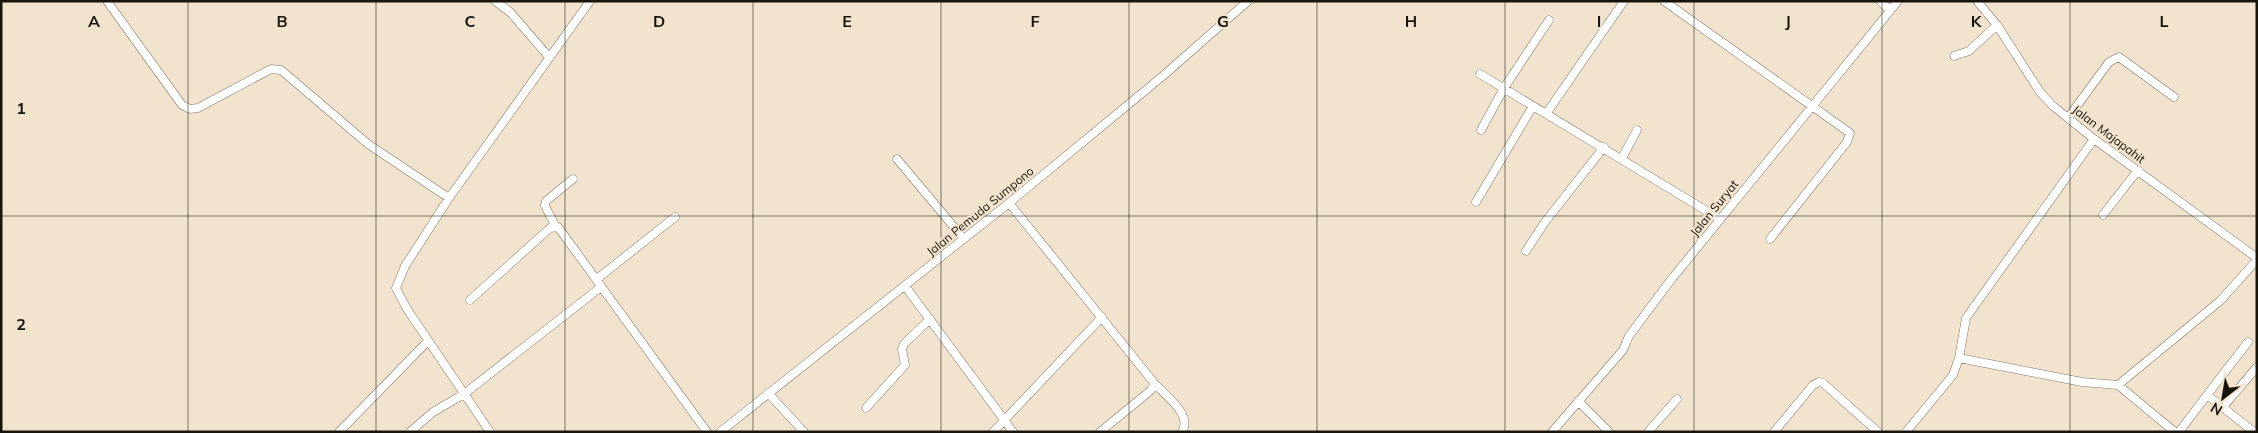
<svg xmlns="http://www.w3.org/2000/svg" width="2258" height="433" font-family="Mulish,sans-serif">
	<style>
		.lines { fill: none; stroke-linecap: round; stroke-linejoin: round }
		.street-casing { stroke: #827563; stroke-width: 9 }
		.street { stroke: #fff; stroke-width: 8 }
		.grid { fill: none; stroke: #18130b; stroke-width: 1; stroke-opacity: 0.55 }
		.labels { text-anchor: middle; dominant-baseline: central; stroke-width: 4; stroke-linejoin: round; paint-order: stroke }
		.street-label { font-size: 12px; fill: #18130b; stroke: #f1e3ce }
		.grid-label { font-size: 16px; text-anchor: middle; font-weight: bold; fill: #18130b; stroke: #f1e3ce; stroke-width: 4; stroke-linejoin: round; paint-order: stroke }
	</style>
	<rect width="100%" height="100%" fill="#f1e3ce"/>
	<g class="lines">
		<!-- street casing -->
		<g class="street-casing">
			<path id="street" d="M107,1L182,105L190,109L198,108L271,69L281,70L368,144L449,198L590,1
				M495,1L510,12L549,57
				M1664,1L1850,133L1847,142L1770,239
				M1880,1L1890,10
				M1977,1L1997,25L2040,92L2053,106L2094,139L2257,258
				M1954,56L1969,51L1997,25
				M1480,74L1720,219
				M1546,114L1624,1
				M2068,118L2109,62L2119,57L2174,97
				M1481,130L1504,88L1549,20
				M1622,158L1637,130
				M897,159L964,239
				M449,198L405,266L396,288L407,309L490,432
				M1476,202L1533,106
				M1009,203L1155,384L1150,391L1100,432
				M2103,215L2138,170
				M556,227L545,206L546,201L573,179
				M1526,251L1545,222L1604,147
				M597,279L675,217
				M905,286L1013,432
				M470,300L550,228L558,227L707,432
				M1959,358L2082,382L2118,385L2175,432
				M1155,384C1166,396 1193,415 1182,432
				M2118,385L2220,301L2257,260
				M768,393L804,432
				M2207,395L2248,342
				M1578,401L1609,432
				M2223,407L2257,367
				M866,408L905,365L902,349L904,344L930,319
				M339,432L428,341
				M410,432L433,412L464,394L601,287
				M720,432L1009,203L1164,75L1248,1
				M993,432L1102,317
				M1552,432L1623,350L1629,336L1670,281L1898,1
				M1648,432L1677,399
				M1774,432L1813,385L1819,382L1823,383L1878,432
				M1906,432L1953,375L1959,358L1966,318L2094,139
				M2179,432L2207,395L2254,432"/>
		</g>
		<!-- street -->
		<use href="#street" class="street"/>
	</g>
	<!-- grid -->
	<path class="grid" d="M188,1V432M376,1V432M565,1V432M753,1V432M941,1V432M1129,1V432M1317,1V432M1505,1V432M1694,1V432M1882,1V432M2070,1V432M1,216H2257"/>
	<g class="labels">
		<!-- street labels -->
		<g class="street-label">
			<text transform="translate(2109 134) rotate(37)">Jalan Majapahit</text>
			<text transform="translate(1714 208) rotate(-51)">Jalan Suryat</text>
			<text transform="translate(980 211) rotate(-39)">Jalan Pemuda Sumpono</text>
		</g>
	</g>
	<g class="grid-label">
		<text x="94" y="27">A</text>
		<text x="282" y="27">B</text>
		<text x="470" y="27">C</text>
		<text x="659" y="27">D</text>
		<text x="847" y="27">E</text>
		<text x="1035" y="27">F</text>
		<text x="1223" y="27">G</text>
		<text x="1411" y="27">H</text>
		<text x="1599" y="27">I</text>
		<text x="1788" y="27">J</text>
		<text x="1976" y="27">K</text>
		<text x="2164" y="27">L</text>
		<text x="21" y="114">1</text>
		<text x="21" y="330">2</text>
	</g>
	<!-- border -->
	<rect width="2258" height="433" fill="none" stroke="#18130b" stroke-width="5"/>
	<!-- north arrow -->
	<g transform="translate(2223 398) rotate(211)" stroke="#f1e3ce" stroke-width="4" paint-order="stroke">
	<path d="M0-4L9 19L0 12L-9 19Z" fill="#18130b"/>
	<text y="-8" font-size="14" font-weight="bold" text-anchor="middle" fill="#18130b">N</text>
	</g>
</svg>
